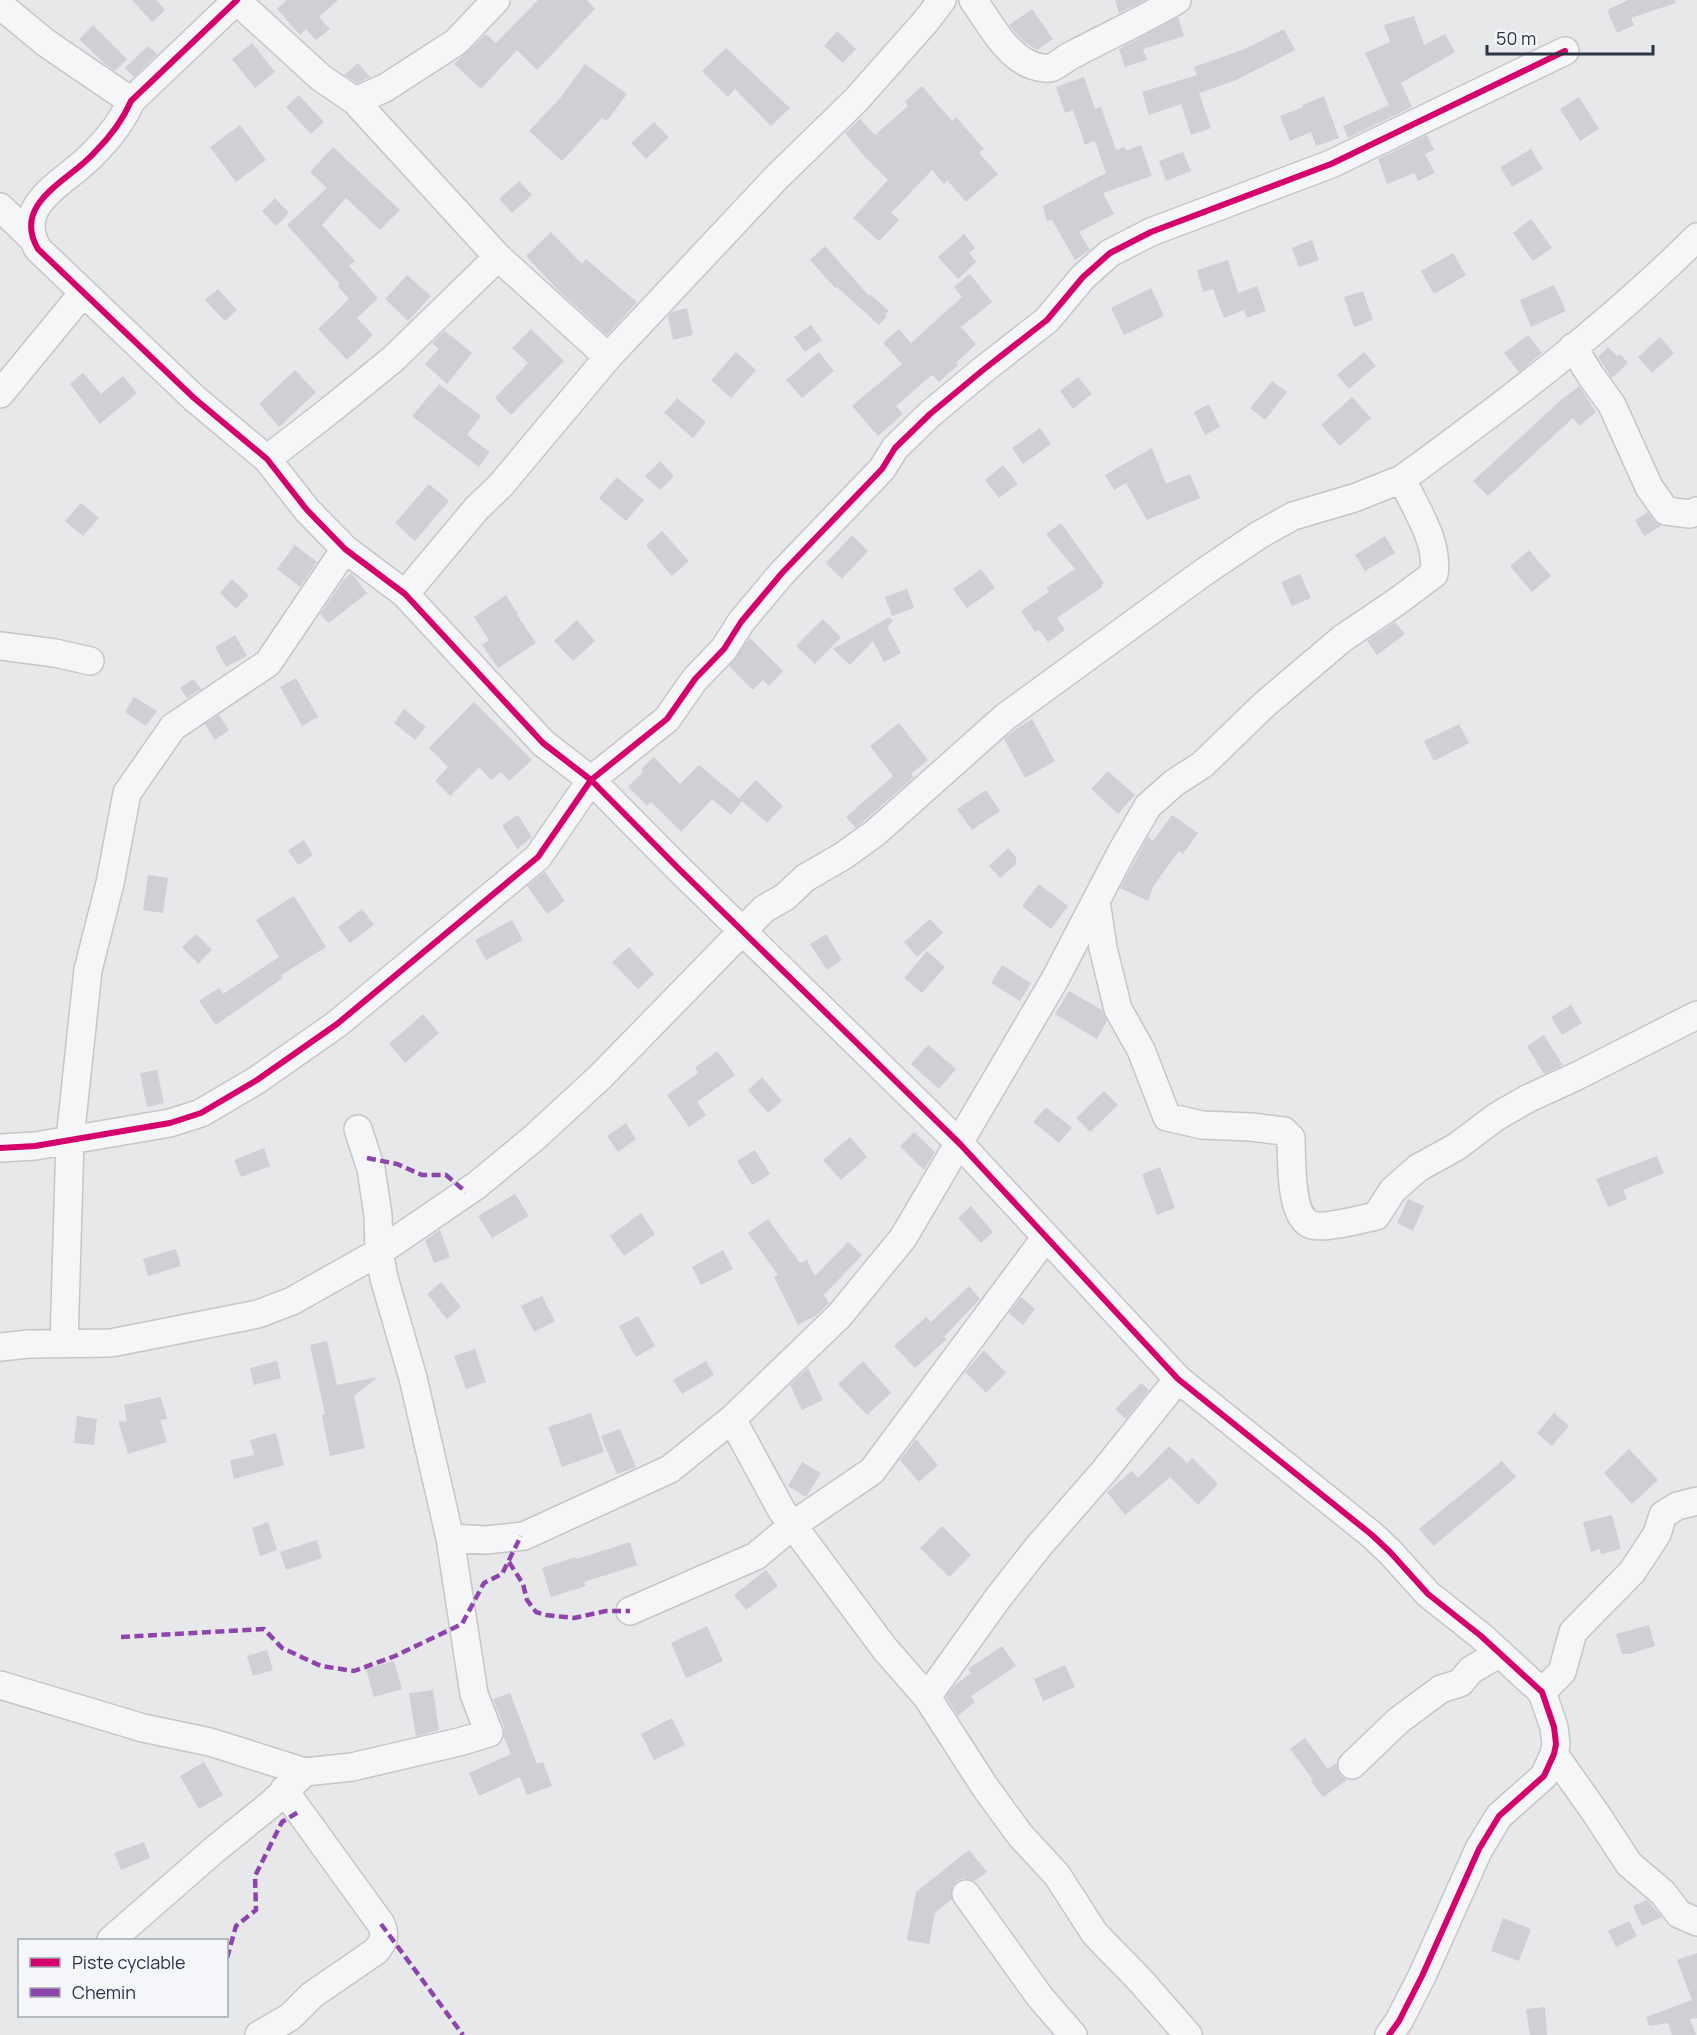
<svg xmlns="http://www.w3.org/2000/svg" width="1697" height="2035" font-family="Manrope,sans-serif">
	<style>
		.building { fill: #ced0d3 }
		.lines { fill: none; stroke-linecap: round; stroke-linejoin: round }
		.minor-casing { stroke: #c4c6c8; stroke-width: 30 }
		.minor { stroke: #f5f6f7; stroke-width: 27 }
		.quiet { stroke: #8e44ad; stroke-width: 4.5; stroke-dasharray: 9 4.5; stroke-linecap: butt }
		.cycleway-casing { stroke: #f4f6f9; stroke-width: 10 }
		.cycleway { stroke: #d6006c; stroke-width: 6 }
	</style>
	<rect width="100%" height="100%" fill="#e6e8ea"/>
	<!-- building -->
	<path class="building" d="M132,0H156L165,10L152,22Z
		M287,0H338L319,17L330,29L316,40L306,29L300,35L277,9Z
		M538,0H587L595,9L537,70L517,50L481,89L454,64L486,34L496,43Z
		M1115,0H1145L1119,13Z
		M1628,0H1675L1676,3L1631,18L1634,25L1617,33L1607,10Z
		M1032,9L1053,39L1037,50L1022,40L1009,25Z
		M1414,16L1424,45L1445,34L1455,52L1401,83L1412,107L1348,138L1343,126L1389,105L1365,53L1390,42L1384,25Z
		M1178,17L1184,36L1143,49L1147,60L1125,67L1119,49Z
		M93,25L127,59L115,71L105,64L79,39Z
		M1284,29L1295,50L1234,81L1199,93L1211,128L1191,135L1181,104L1149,115L1142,92L1197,75L1194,67L1245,49Z
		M837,31L856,49L843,63L824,46Z
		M252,43L275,72L255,88L232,59Z
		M148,46L157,54L134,77L125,68Z
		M726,48L790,108L771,126L735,89L728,97L702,71Z
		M358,63L370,77L357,83L344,75Z
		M585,64L627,94L607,121L602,118L562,161L529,131L561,97Z
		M1084,77L1095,109L1101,107L1116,150L1125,147L1126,151L1141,145L1152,176L1103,193L1114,214L1079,232L1090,250L1075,260L1052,220L1047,221L1043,206L1106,173L1095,141L1085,145L1073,110L1065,113L1056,87Z
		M922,86L952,121L956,117L984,149L979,153L998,174L966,202L947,180L944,184L932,170L891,213L899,220L879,241L853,218L888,180L865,157L845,133L860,119L875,135L908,106L905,101Z
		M299,95L324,122L311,134L286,107Z
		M1324,96L1339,138L1316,146L1311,132L1290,141L1280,116L1303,107L1302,105Z
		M1579,97L1599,129L1580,141L1560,109Z
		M654,122L669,137L646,159L631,143Z
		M240,125L266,160L236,182L210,147Z
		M1427,135L1434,150L1425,154L1435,173L1418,181L1415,173L1387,184L1378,159Z
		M333,147L400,210L380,230L346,198L322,225L355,261L349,266L378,298L357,318L373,335L347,360L318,329L349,299L338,286L340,284L287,225L327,188L310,172Z
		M1531,149L1543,169L1512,187L1500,167Z
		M1183,152L1191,171L1166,181L1159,161Z
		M519,181L532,195L512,213L499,199Z
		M275,198L289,213L276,226L262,211Z
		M1531,219L1552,248L1533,261L1513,233Z
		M551,232L582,264L586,259L637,302L607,335L559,291L526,256Z
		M964,234L975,248L969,253L976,262L958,279L938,257Z
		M1312,240L1319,260L1299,267L1292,248Z
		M825,246L869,296L870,294L889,311L885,314L887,316L879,325L837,287L835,288L810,260Z
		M1453,253L1466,275L1434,294L1421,271Z
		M1228,260L1238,293L1257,286L1266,311L1247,318L1244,310L1224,318L1213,289L1203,292L1197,270Z
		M970,274L992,302L961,327L976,344L956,363L958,365L939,382L932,375L896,406L903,414L878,436L852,406L902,364L883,343L899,329L911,343L962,297L954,287Z
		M407,275L431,296L408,321L385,299Z
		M1554,285L1566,311L1531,327L1520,300Z
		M1151,288L1164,316L1124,335L1111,308Z
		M218,289L237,310L225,321L205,300Z
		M1363,291L1373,320L1354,327L1344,297Z
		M687,308L693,335L673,340L668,316L672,312Z
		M811,325L822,340L805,352L794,337Z
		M531,329L564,361L511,415L495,398L528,363L512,348Z
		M445,331L472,353L447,384L425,364L439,349L432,343Z
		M1528,335L1542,353L1519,372L1504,353Z
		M1660,337L1674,353L1652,373L1638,357Z
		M1608,347L1617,356L1620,354L1628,363L1612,378L1598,357Z
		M736,352L756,370L731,398L711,380Z
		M819,352L834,371L802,398L786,380Z
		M1364,352L1376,366L1349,389L1337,375Z
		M295,370L316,392L279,427L259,404Z
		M83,373L101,394L123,376L137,393L100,424L70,384Z
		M1078,377L1092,394L1073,409L1060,391Z
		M1272,381L1287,392L1265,420L1250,408Z
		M439,384L481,416L467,435L490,452L479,467L412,416Z
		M1579,386L1596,412L1579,426L1573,418L1488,496L1473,481L1560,401Z
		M1352,397L1371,418L1340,446L1321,425Z
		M677,398L706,422L693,438L664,413Z
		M1209,404L1220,427L1205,435L1194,412Z
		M1040,428L1051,444L1023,464L1012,448Z
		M1152,448L1166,484L1190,474L1200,498L1147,520L1126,483L1114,490L1105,475Z
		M660,461L674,476L660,490L645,476Z
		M1003,465L1018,484L999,498L985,480Z
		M617,477L644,500L626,521L599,498Z
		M429,484L449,501L415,541L395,523Z
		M81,503L99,518L83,536L65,521Z
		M1648,512L1653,520L1661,526L1644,536L1635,520Z
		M1061,523L1104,583L1101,585L1102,587L1057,618L1065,630L1048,642L1039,630L1035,632L1021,611L1049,592L1046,588L1075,569L1046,534Z
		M662,531L689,561L672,576L646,545Z
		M852,535L868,551L842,579L826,563Z
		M1385,536L1395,553L1365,571L1355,555Z
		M295,545L317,562L300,587L277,569Z
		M1529,550L1551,576L1532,592L1510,566Z
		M981,569L995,588L967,608L953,589Z
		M351,573L367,593L329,623L320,614L343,581Z
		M1300,574L1311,598L1292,606L1281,582Z
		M232,579L249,595L236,609L220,593Z
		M907,589L914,608L892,616L885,597Z
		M506,595L518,614L517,615L536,643L498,668L482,645L489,640L474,617Z
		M890,617L893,621L887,627L901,653L884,662L873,641L850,665L833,649Z
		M823,619L841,637L815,664L796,646Z
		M577,620L595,641L573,661L554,641Z
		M1395,622L1405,634L1377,655L1367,641Z
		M235,635L247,656L226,667L215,647Z
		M750,638L783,671L769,686L763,680L753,690L729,666Z
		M296,678L318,717L302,726L280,687Z
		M193,679L201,689L187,698L180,688Z
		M134,697L157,711L146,726L125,712Z
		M474,702L532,760L509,781L501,772L491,780L479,767L450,796L435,781L448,767L429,748Z
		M404,709L426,727L415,740L394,723Z
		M219,715L229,730L215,740L205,724Z
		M1032,719L1055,761L1025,778L1004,739L1016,729Z
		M899,723L928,760L911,774L914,777L856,828L846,817L893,776L870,746Z
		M1459,724L1469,743L1434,761L1424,741Z
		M654,757L680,784L699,765L741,800L739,798L756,780L783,806L767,823L742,801L731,815L712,799L681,832L651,802L647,806L628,787L643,772L641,769Z
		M1108,771L1135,795L1118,814L1091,789Z
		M986,790L1000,811L972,830L957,809Z
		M518,815L532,837L517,849L502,825Z
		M1172,815L1198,833L1183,854L1179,851L1154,885L1148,901L1120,888L1148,837L1153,841Z
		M304,840L313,855L298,865L288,850Z
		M1008,848L1016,857V864L1000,878L989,866Z
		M545,872L565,901L547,914L527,886Z
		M148,875L168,878L163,913L143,910Z
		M1039,884L1068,906L1051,929L1022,906Z
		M294,896L326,947L281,975L283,978L216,1025L199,1001L219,988L223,994L279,957L256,920Z
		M362,909L374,925L350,943L338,927Z
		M930,919L943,933L917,957L904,942Z
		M512,920L523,940L486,960L475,940Z
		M196,934L212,950L198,964L182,947Z
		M826,934L842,960L827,970L810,944Z
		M629,947L654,974L638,989L612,962Z
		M927,951L945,967L922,993L904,978Z
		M1002,965L1031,983L1020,1001L991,983Z
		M1069,991L1102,1010L1107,1021L1097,1039L1055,1014Z
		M1571,1005L1582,1023L1562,1035L1551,1017Z
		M423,1014L439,1033L405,1063L389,1044Z
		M1544,1035L1563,1065L1544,1074L1527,1046Z
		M928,1045L956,1069L939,1089L911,1064Z
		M717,1051L735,1075L697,1102L706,1115L689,1127L667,1095L698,1073L695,1068Z
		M157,1070L164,1103L147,1107L140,1073Z
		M762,1077L782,1101L768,1113L748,1090Z
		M1104,1091L1118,1105L1090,1132L1076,1118Z
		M1046,1107L1072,1128L1059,1143L1033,1122Z
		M626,1123L636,1139L618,1152L607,1136Z
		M914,1132L935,1152L924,1170L900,1146Z
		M850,1137L867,1157L841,1180L823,1160Z
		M264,1148L270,1166L241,1177L234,1160Z
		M755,1150L770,1174L752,1185L737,1161Z
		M1657,1156L1664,1173L1623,1190L1627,1199L1608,1207L1596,1179Z
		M1160,1167L1175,1208L1157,1215L1142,1174Z
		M515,1194L529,1216L492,1238L478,1216Z
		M1408,1199L1424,1206L1413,1231L1397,1223Z
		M971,1206L993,1232L981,1243L958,1218Z
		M641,1213L655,1234L624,1256L610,1236Z
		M768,1219L800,1263L807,1260L815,1276L848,1242L862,1255L824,1295L829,1304L827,1305L817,1315L798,1325L774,1277L778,1275L748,1233Z
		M440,1230L450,1257L434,1263L425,1240Z
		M176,1249L181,1266L148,1276L143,1259Z
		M723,1250L733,1269L701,1285L692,1267Z
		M441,1282L461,1307L447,1319L427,1294Z
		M969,1286L980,1299L944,1337L947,1339L915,1368L894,1346L926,1317L931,1322Z
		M542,1296L555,1321L534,1332L521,1306Z
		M1021,1297L1035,1309L1023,1325L1009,1313Z
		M638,1316L655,1346L636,1357L619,1326Z
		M327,1341L337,1385L378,1377L354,1396L365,1448L330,1456L322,1415L325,1414L310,1345Z
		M475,1349L486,1382L466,1389L454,1356Z
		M984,1350L1006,1373L986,1393L965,1372Z
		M277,1361L281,1378L254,1385L250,1368Z
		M706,1361L714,1375L682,1394L673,1380Z
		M863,1361L891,1393L867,1415L838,1384Z
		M808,1368L823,1400L802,1410L790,1385Z
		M1141,1383L1149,1390L1126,1419L1115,1409Z
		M161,1397L167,1419L160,1420L167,1442L128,1454L118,1421L127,1422L124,1405Z
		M591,1413L604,1452L562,1467L548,1427Z
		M1554,1413L1569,1426L1552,1446L1537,1433Z
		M77,1416L97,1419L94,1445L74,1443Z
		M620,1429L636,1467L617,1474L601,1436Z
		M276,1433L284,1465L234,1479L230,1460L254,1455L250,1440Z
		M916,1439L938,1465L919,1482L900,1460Z
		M1169,1446L1187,1463L1192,1458L1218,1484L1198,1505L1170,1477L1125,1515L1107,1492L1132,1471L1138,1478Z
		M1629,1449L1658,1480L1632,1504L1604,1473Z
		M1502,1461L1516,1477L1434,1546L1419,1529Z
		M802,1462L821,1473L806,1497L788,1486Z
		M1612,1515L1621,1549L1601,1554L1600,1549L1591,1552L1583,1522Z
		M268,1522L277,1550L260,1556L252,1528Z
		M942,1526L971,1555L949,1577L920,1548Z
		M317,1540L322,1558L286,1570L280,1552Z
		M630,1542L637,1565L584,1582L586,1586L551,1597L542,1568L576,1557L577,1559Z
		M766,1570L778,1586L746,1610L734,1595Z
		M1649,1625L1655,1646L1629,1654H1622L1616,1634Z
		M707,1626L723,1661L686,1678L671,1643Z
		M1002,1646L1016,1666L971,1696L975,1702L958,1716L946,1697L955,1685L971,1673L968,1669Z
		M267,1650L273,1670L253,1676L247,1656Z
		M394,1661L402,1689L374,1697L366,1669Z
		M1065,1665L1075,1687L1043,1701L1034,1679Z
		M433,1690L439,1730L416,1736L409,1693Z
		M510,1693L537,1764L543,1762L552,1786L527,1795L520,1777L479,1796L469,1773L511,1754L504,1737V1727L493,1699Z
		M672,1718L685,1745L654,1760L641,1734Z
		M1305,1738L1328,1769L1337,1763V1769L1340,1775L1347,1780L1323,1797L1311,1781L1313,1780L1290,1749Z
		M204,1762L223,1795L199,1809L180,1776Z
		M144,1842L150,1858L121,1870L114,1853Z
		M969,1850L987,1872L975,1881L964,1878L957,1881L952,1887V1899L935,1913L929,1944L907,1940L916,1892Z
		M1647,1900L1662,1917L1642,1926L1633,1906Z
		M1503,1918L1531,1929L1519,1961L1491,1951Z
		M1629,1921L1637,1936L1616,1947L1608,1931Z
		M1697,1953V2018L1690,2019L1696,2035H1672L1668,2023L1649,2026L1646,2017L1692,2000L1677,1960Z
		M1545,2007L1547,2035H1530L1526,2009Z"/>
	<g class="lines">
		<!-- minor casing -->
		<g class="minor-casing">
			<path id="minor" d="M236,0L320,77L355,101L498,257L608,357
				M237,0L131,101C123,120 109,138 94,153C69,181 11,203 38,249L194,398L267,459L307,510L345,549L405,594L543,743L591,780L678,868L960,1144L1178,1379L1372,1535L1390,1552L1428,1594L1481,1636L1542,1692L1554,1727L1556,1744L1554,1754L1544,1776L1499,1816L1479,1849L1422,1976L1399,2021L1389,2035
				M973,0C988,20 1003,51 1027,63C1033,66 1043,69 1050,68C1058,66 1066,57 1074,54C1108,36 1143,20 1177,0
				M0,5L46,43L131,101
				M355,101L385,88L456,42L496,0
				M0,207L32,238
				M1573,347L1591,376L1612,405L1649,487L1666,511L1690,514L1697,511
				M0,394L83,293
				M267,459L329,411L393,359L498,257
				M405,594L477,508L501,485L608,357L777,177L856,100L926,21L942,0
				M0,646L55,653L90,661
				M1096,901L1103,948L1118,1009L1141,1050L1167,1117L1202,1125L1251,1127L1284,1131L1291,1138C1292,1158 1289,1218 1312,1225C1324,1229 1362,1219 1376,1216L1393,1190L1418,1168L1456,1147L1496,1117L1527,1099L1577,1076L1697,1015
				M0,1148L35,1146L170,1123L201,1113L257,1080L337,1024L538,857L591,780L667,719L695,679L724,649L741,622L782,573L882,469L895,448L930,414L983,370L1047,320L1083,277L1110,253L1151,232L1331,164L1565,51
				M64,1344L70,1139L88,970L110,883L127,793L173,727L268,663L345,549
				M0,1347L29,1344L111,1343L258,1314L292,1301L379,1252L477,1185L535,1137L600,1077L764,909L785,897L805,878L843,856L875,833L1005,717L1204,572L1259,535L1293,516L1354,498L1402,479
				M732,1419L782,1511L885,1649L927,1697L998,1598L1038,1547L1105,1470L1178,1379
				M450,1538L486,1540L524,1536L670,1469L732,1419L839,1316L903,1238L1054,981L1122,851L1148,806L1174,783L1202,765L1265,704L1343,638L1395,603L1434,574C1439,541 1415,508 1402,479C1505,404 1607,327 1697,237
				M630,1611L756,1556L793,1525L872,1471L1046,1237
				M0,1685L143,1728L210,1742L305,1772
				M1542,1692L1562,1672L1573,1632L1632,1572L1657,1534L1663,1515L1677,1506L1697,1501
				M927,1697L985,1787L1020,1835L1057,1875L1095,1934L1139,1979L1188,2035
				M1554,1754L1597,1815L1629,1864L1663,1893L1679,1914L1697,1922
				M1352,1765L1399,1720L1441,1689L1460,1683L1471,1670L1500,1653
				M966,1894L1040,1997L1073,2035
				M111,1940L214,1850L271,1804L305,1772L352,1767L459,1742L489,1733L474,1694L450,1538L413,1378L384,1278L379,1252L378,1215L371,1169L358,1129
				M259,2035L290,2017L312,1995L376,1951C384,1941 386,1936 381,1924L284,1790"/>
		</g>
		<!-- minor -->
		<use href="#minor" class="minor"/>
		<!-- quiet -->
		<path class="quiet" d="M367,1158L397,1164L422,1175H446L466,1192
			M509,1562L523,1584L527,1600L536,1612L546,1615L574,1618L606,1611H630
			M121,1637L264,1629L282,1648L321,1666L354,1671L395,1656L462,1624L484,1583L502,1574L521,1536
			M381,1924L463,2035
			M227,1958L236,1926L256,1910L255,1876L282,1822L300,1811"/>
		<!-- cycleway casing -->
		<g class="cycleway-casing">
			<path id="cycleway" d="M237,0L131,101C123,120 109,138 94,153C69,181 11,203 38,249L194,398L267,459L307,510L345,549L405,594L543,743L591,780L678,868L960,1144L1178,1379L1372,1535L1390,1552L1428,1594L1481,1636L1542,1692L1554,1727L1556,1744L1554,1754L1544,1776L1499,1816L1479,1849L1422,1976L1399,2021L1389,2035
				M0,1148L35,1146L170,1123L201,1113L257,1080L337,1024L538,857L591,780L667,719L695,679L724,649L741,622L782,573L882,469L895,448L930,414L983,370L1047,320L1083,277L1110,253L1151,232L1331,164L1565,51"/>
		</g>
		<!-- cycleway -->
		<use href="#cycleway" class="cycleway"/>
	</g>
	<!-- legend -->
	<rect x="18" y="1939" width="210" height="78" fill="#f4f6f9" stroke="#a4a8b1" stroke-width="1.5"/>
	<rect x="30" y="1958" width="30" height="9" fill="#d6006c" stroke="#a4a8b1" stroke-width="1.5"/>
	<text x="72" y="1969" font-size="18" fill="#2b3445">Piste cyclable</text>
	<rect x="30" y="1988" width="30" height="9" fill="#8e44ad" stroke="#a4a8b1" stroke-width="1.5"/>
	<text x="72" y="1999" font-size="18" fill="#2b3445">Chemin</text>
	<!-- scale -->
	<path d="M1487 45v9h166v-9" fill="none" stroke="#2b3445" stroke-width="3"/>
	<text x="1496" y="45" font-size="18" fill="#2b3445" stroke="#f4f6f9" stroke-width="4.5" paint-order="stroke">50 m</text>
</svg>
